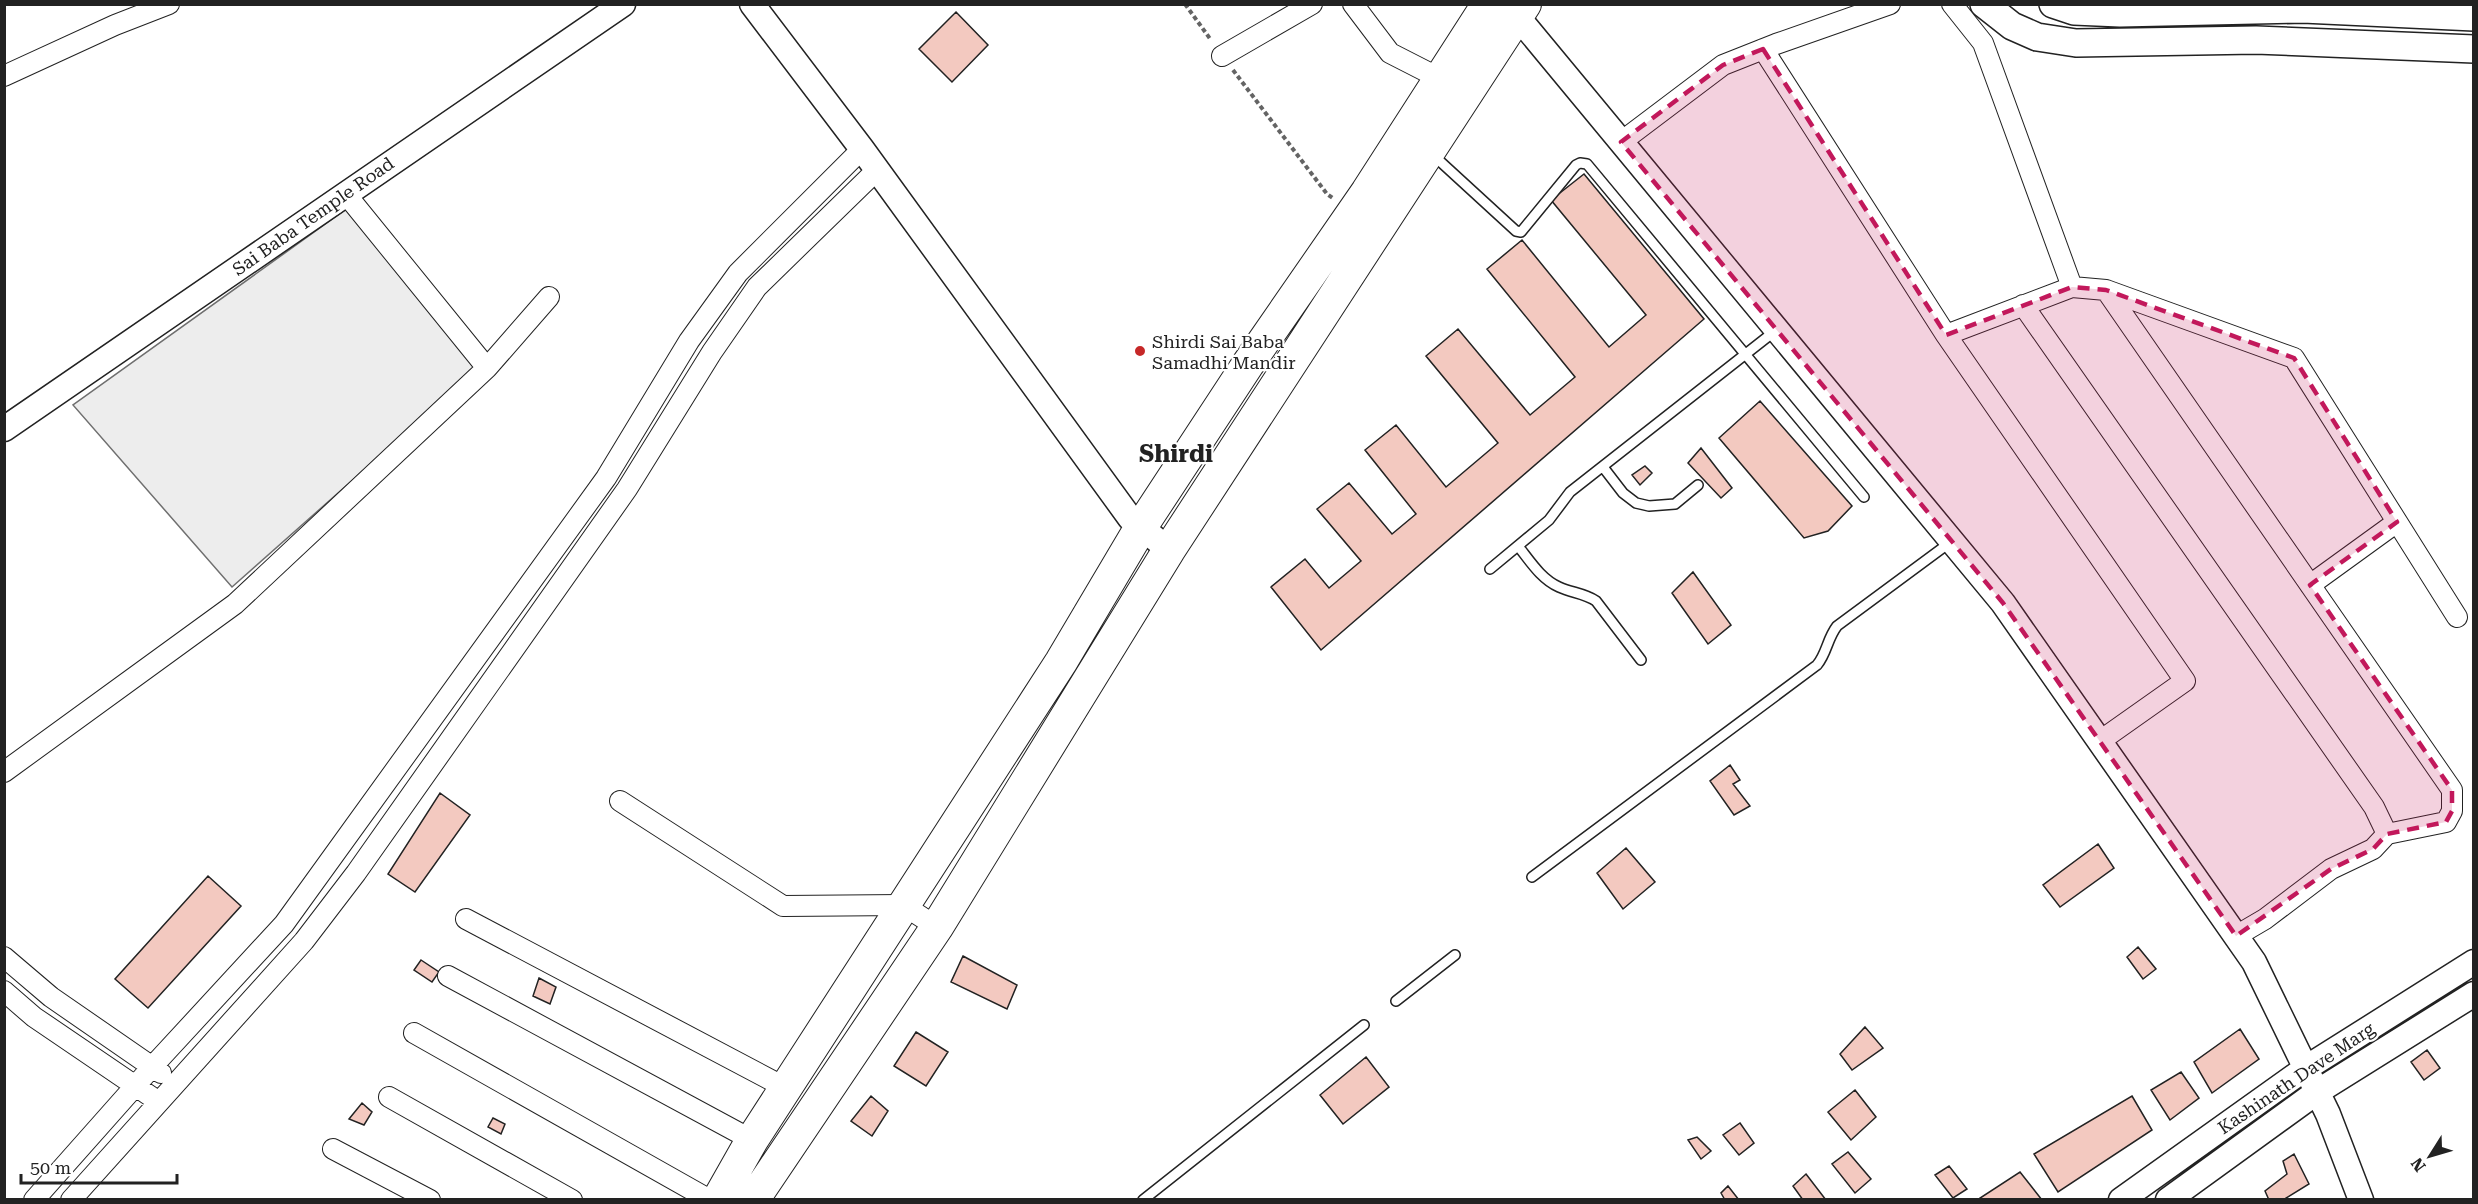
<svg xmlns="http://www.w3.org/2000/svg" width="2478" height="1204" font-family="'Roboto Serif',serif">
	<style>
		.parking { fill: #ededed; stroke: #6f6f6f; stroke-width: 1.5 }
		.building { fill: #f3c9c0; stroke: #222; stroke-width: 1.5 }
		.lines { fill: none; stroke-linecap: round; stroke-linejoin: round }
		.service-casing { stroke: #222; stroke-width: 12 }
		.minor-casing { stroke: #222; stroke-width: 22 }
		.tertiary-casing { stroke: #222; stroke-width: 27 }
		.secondary-casing { stroke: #222; stroke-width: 30 }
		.trunk-casing { stroke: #222; stroke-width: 34 }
		.path { stroke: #646464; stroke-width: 4; stroke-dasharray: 4.5 3; stroke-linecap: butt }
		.service { stroke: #fff; stroke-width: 9 }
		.minor { stroke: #fff; stroke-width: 20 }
		.tertiary { stroke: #fff; stroke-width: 24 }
		.secondary { stroke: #fff; stroke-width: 27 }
		.trunk { stroke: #fff; stroke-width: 32 }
		.marked { fill: #c2185b; fill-opacity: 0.2; stroke: #c2185b; stroke-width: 4.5; stroke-dasharray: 12 8; stroke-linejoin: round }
		.poi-dot { fill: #c62828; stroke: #fff; stroke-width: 2 }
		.labels { text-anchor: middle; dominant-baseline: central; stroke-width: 4.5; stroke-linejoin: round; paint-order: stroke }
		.street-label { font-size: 18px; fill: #222; stroke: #fff }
		.poi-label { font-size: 18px; fill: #222; stroke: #fff; text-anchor: start }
		.district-label { font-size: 24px; font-weight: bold; fill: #222; stroke: #fff }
	</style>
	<rect width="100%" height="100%" fill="#fff"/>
	<!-- parking -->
	<path class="parking" d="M349,207L478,369L232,587L73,405Z"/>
	<!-- building -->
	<path class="building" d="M956,12L988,45L952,82L919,49Z
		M1584,174L1704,319L1321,650L1271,587L1305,559L1329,588L1361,561L1317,509L1349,483L1392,534L1416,514L1365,450L1396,425L1446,487L1498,443L1426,356L1458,329L1530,415L1575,377L1487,269L1522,240L1609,347L1646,315L1551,200Z
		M1760,401L1852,506L1828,531L1804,538L1719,438Z
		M1701,448L1732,488L1721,498L1688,463Z
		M1645,466L1652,473L1640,485L1632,475Z
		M1693,572L1731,625L1708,644L1672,593Z
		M1730,765L1740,780L1733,784L1750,806L1734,815L1710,781Z
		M440,793L470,815L415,892L388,874Z
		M2098,844L2114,868L2060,907L2043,885Z
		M1626,848L1655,882L1623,909L1597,873Z
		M208,876L241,906L148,1008L115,979Z
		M2138,947L2156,969L2143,979L2127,957Z
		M963,956L1017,985L1007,1009L951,982Z
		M421,960L439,972L432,982L414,970Z
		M539,978L556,987L550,1004L533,996Z
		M1865,1027L1883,1048L1852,1070L1840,1054Z
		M2240,1029L2259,1059L2212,1093L2194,1062Z
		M916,1032L948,1052L926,1086L894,1066Z
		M2427,1050L2440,1068L2424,1080L2411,1062Z
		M1366,1057L1389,1087L1343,1124L1320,1095Z
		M2181,1072L2199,1098L2170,1120L2151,1090Z
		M1855,1090L1876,1117L1851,1140L1828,1112Z
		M871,1096L888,1111L872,1136L851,1121Z
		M2132,1096L2152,1130L2058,1192L2034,1154Z
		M362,1103L372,1112L364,1125L349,1119Z
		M493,1118L505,1124L501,1134L488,1127Z
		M1740,1123L1754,1143L1739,1155L1723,1135Z
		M1697,1137L1711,1151L1701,1159L1688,1140Z
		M1848,1152L1871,1179L1855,1193L1832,1164Z
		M2294,1154L2309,1184L2283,1200H2269L2265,1191L2287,1174L2283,1161Z
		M1949,1166L1967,1189L1953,1198L1935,1175Z
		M2020,1172L2042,1200H1977Z
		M1806,1174L1826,1200H1803L1793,1186Z
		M1728,1186L1739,1200H1725L1721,1193Z"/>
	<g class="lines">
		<!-- service casing -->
		<g class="service-casing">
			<path id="service" d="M1432,154L1516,231L1521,232L1576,165L1580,163L1587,164L1864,497
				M1603,467L1623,493L1636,503L1649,506L1675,504L1698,485
				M1518,546C1530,561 1541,579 1559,587C1572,593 1584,593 1596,601L1641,660
				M1490,569L1549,520L1570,492L1775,331
				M1532,877L1817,665C1827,653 1827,639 1837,626L1952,541
				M1396,1001L1455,955
				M1143,1200L1364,1025"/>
		</g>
		<!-- minor casing -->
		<g class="minor-casing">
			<path id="minor" d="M1353,4L1390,53L1439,78
				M1952,4L1983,43L2072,287
				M1763,49L1946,335L2072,287L2106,290L2294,358L2457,617
				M1222,56L1312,4
				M4,76L115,25L169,4
				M1621,142L1723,65L1776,44L1890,4
				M2106,290L2452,790V811L2446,822L2387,834
				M2023,305L2374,807L2387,834L2373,849L2331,869L2265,919L2236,936
				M1946,335L2185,681L2100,741
				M487,368L549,297
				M2310,585L2397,522
				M4,772L235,604L487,368L345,193
				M620,801L783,906L903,905L937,927
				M466,919L786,1088
				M4,957L51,997L161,1073
				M448,976L752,1140
				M4,991L34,1017L159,1102
				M414,1033L710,1200
				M389,1097L572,1200
				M333,1149L430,1200
				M34,1200L152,1067L284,924L606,478L689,341L738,273L862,149
				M71,1200L304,941L356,873L627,489L712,352L757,287L877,170"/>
		</g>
		<!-- tertiary casing -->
		<g class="tertiary-casing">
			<path id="tertiary" d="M752,4L862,149L1130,518L1169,550
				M1507,4L2003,603L2254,962L2328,1114L2361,1200
				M4,429L623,4
				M2121,1200L2306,1068L2474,962
				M2168,1200L2317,1092L2474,994"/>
		</g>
		<!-- secondary casing -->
		<g class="secondary-casing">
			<path id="secondary" d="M1984,4L2012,26L2037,37L2076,43L2256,40L2474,49
				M2053,4L2074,11L2120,13L2303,9L2474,17"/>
		</g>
		<!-- trunk casing -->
		<g class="trunk-casing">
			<path id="trunk" d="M718,1200L752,1140L1061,662L1141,527L1248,364L1367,192L1488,4
				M753,1200L937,927L1169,550L1525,4"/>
		</g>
		<!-- path -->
		<path class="path" d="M1185,4L1211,40
			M1233,70L1327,194L1334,199"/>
		<!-- service -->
		<use href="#service" class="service"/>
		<!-- minor -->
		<use href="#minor" class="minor"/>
		<!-- tertiary -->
		<use href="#tertiary" class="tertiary"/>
		<!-- secondary -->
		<use href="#secondary" class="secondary"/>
		<!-- trunk -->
		<use href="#trunk" class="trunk"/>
	</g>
	<!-- marked area -->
	<path class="marked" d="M1763,49L1946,335L2072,287L2106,290L2294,358L2397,522L2310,585L2452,790V811L2446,822L2387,834L2373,849L2331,869L2236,936L2003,603L1621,142L1723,65Z"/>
	<!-- markers -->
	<circle class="poi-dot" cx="1140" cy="351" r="6"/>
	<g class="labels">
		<!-- street labels -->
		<g class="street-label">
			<text transform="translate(313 216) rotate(-35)">Sai Baba Temple Road</text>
			<text transform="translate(2296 1078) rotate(-34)">Kashinath Dave Marg</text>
		</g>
		<!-- poi labels -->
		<g class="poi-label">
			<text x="1152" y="341">Shirdi Sai Baba<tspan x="1152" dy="21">Samadhi Mandir</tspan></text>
		</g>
		<!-- district labels -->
		<g class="district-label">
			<text x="1176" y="454">Shirdi</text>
		</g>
	</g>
	<!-- border -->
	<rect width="2478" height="1204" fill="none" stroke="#222222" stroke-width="12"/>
	<!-- north arrow -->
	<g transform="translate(2430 1156) rotate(233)" stroke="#ffffff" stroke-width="4.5" paint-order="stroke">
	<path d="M0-4.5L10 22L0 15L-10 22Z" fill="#222222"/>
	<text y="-9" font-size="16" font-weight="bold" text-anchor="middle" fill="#222222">N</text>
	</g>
	<!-- scale -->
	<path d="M21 1174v9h156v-9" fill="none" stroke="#222222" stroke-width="3"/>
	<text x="30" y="1174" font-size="18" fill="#222222" stroke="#ffffff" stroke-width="4.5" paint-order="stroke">50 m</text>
</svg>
